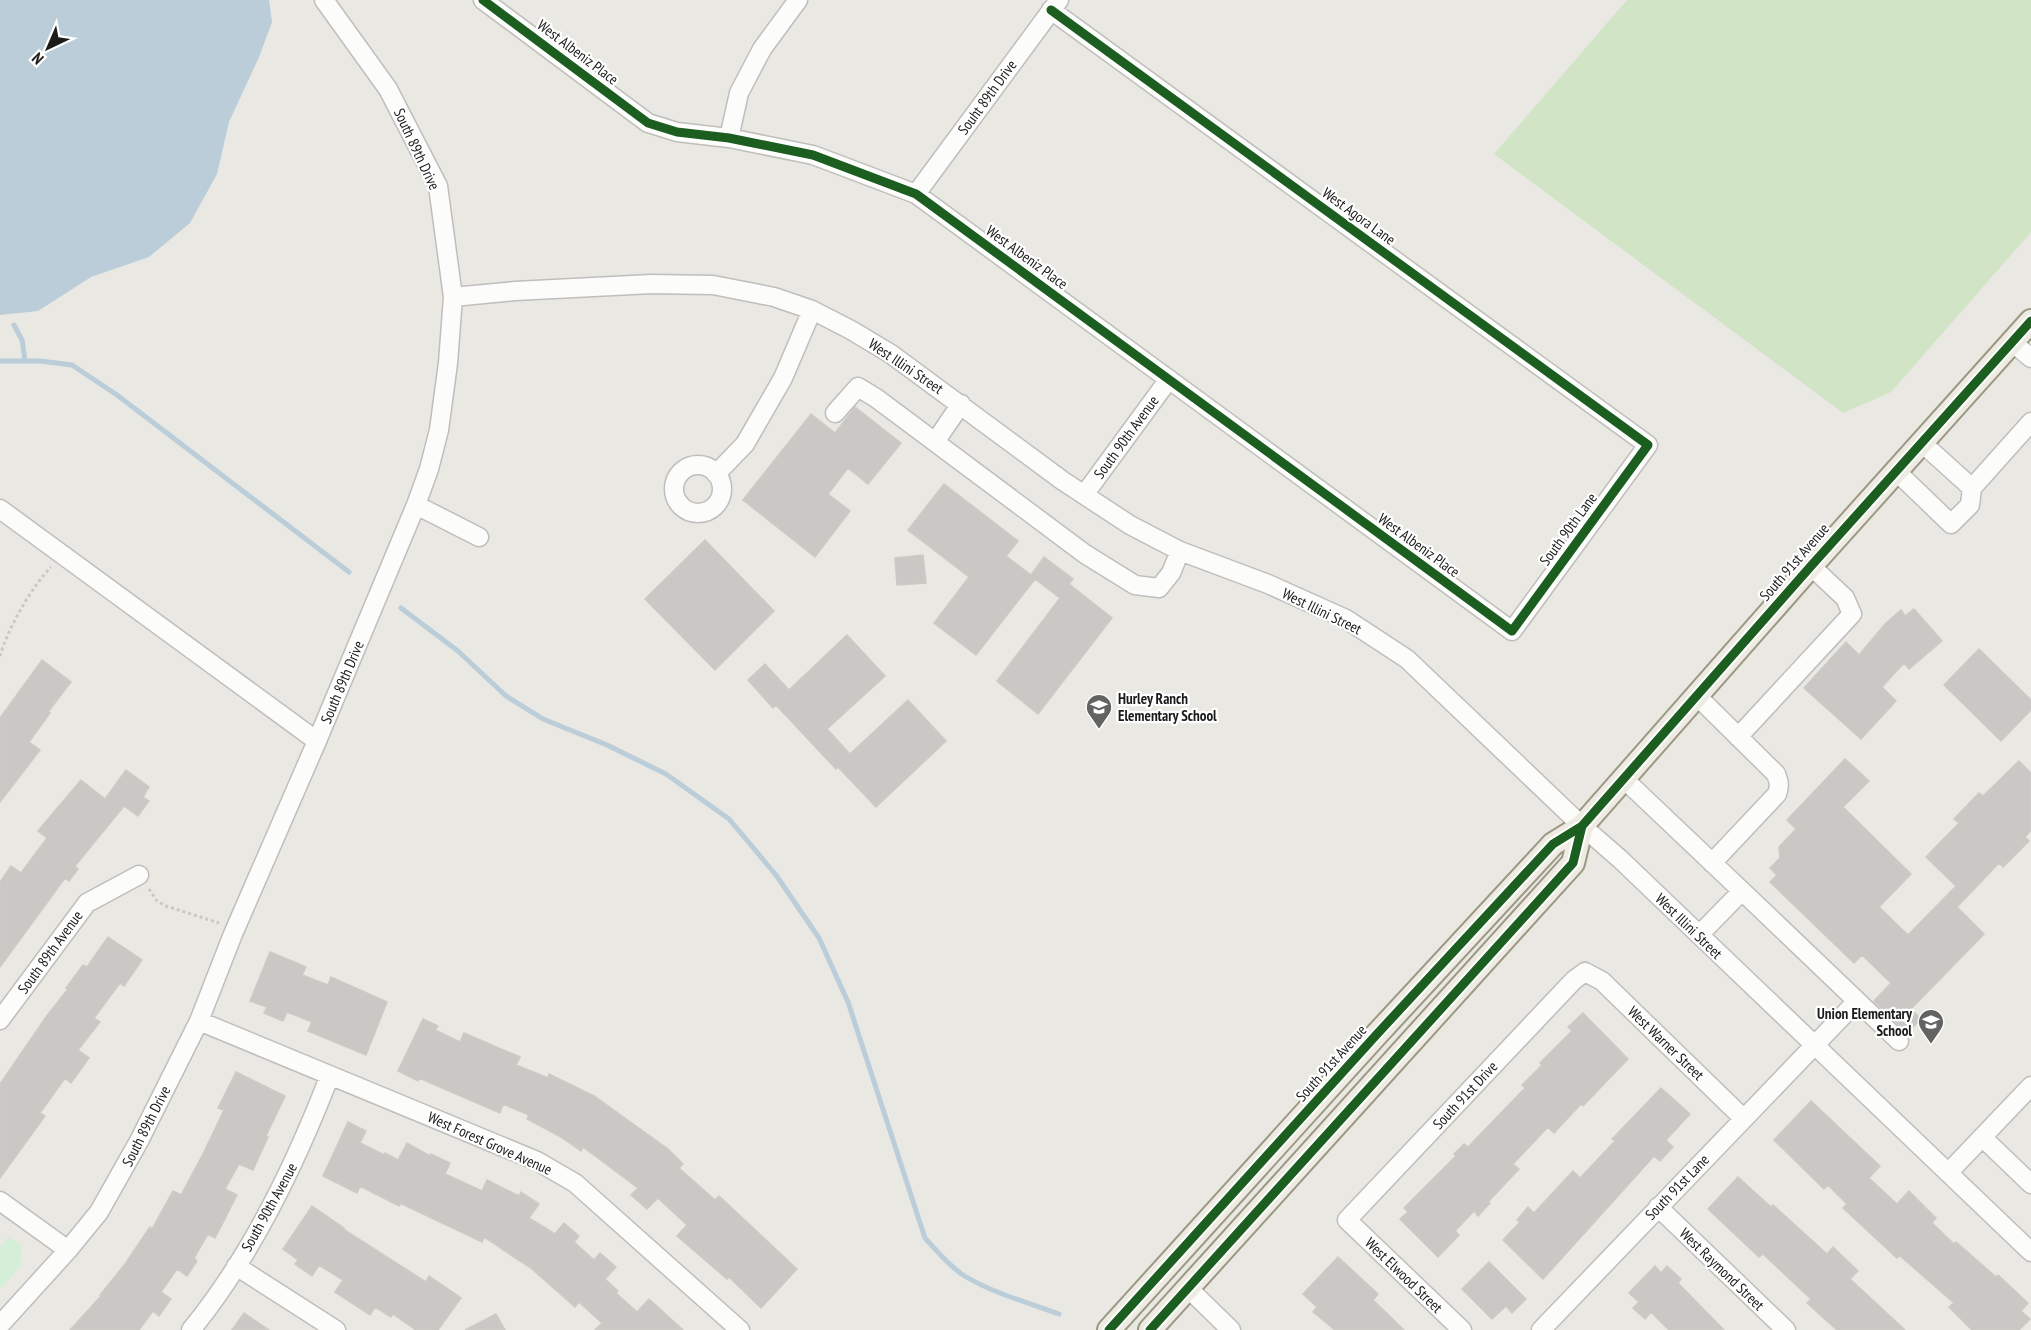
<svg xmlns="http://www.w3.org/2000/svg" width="2031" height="1330" font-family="'PT Sans Narrow',sans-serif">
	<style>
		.grass { fill: #d1e4c5 }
		.park { fill: #d4eed7 }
		.water { fill: #bacdd8 }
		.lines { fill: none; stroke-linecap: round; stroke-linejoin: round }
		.stream { stroke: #bacdd8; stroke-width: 5 }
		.building { fill: #cac8c4; stroke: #cccac5; stroke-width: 1.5 }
		.minor-casing { stroke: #bfbebc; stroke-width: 21 }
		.major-casing { stroke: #9c9883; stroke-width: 26 }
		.path { stroke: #cfc6c3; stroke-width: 3; stroke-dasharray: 3 3; stroke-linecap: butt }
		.minor { stroke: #fcfcfb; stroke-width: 18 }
		.major { stroke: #eeebe3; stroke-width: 22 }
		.cycleway-casing { stroke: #fff; stroke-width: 13 }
		.cycleway { stroke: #1b5e20; stroke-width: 9 }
		.labels { text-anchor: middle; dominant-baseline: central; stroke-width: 4.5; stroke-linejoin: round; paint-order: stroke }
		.street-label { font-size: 15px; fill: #1b1b1b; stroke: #fff }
		.poi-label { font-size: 15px; font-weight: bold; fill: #1b1b1b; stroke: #fff; text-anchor: start }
	</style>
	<rect width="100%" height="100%" fill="#e9e8e3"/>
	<!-- grass -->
	<path class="grass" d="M1627,0H2031V232L1891,392L1843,413L1494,154Z"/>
	<!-- park -->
	<path class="park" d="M9,1237L21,1245L20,1267L0,1289V1247Z"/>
	<!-- water -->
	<path class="water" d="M0,0H269L272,22L259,57L229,122L217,174L190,223L149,257L91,277L38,311L0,315Z"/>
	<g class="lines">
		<!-- stream -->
		<path class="stream" d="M14,325L22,340L25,360
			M0,361H40L72,365L117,395L349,572
			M401,608L458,651L506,696L543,719L607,745L666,774L729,819L776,875L819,938L848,1002L925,1238C937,1251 948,1265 963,1275C992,1293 1027,1302 1059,1314"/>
	</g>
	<!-- building -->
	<path class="building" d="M855,407L901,443L868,484L848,468L828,494L850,511L815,557L743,500L811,414L835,433Z
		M944,484L1018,541L1006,556L1031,575L1044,557L1073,579L1069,584L1112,618L1038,714L997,681L1060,598L1035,579L976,655L934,623L969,577L908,530Z
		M705,540L774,611L715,670L645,599Z
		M923,555L926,583L897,585L895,558Z
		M1914,609L1942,641L1909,669L1904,663L1882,687L1896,701L1861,739L1804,688L1846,642L1859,655L1885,624L1901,610L1905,616Z
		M847,635L885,676L827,729L850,754L908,700L946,741L876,807L838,767L836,769L776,705L773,708L748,680L765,664L789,690Z
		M1979,649L2031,700V710L2001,741L1944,685Z
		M42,660L71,682L48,712L50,713L29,742L40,750L0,802V718Z
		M1845,759L1869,781L1843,807L1911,874L1879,907L1908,935L1956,886L1926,857L1959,823L1954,819L1979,793L1983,796L2019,761L2031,773V830L2025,837L2029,841L2003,867L1999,863L1957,907L1984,934L1911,1009L1921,1019L1907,1033L1874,1001L1891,983L1862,955L1854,963L1770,882L1777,875L1770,868L1780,858L1779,847L1796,829L1787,820Z
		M126,770L149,787L143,797L149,801L138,816L124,806L75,866L78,869L69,881L65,878L0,967V882L11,866L21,873L47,838L38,831L81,780L105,799Z
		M108,937L142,960L124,986L120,983L94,1018L100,1022L78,1050L89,1058L71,1083L65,1078L40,1113L45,1116L0,1178V1084L46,1017L68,989L66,988L83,965L87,967Z
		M270,952L306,967L302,975L328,985L331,977L387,1002L366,1055L308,1031L312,1022L287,1012L283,1021L264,1013L267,1007L250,1001Z
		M1583,1013L1628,1059L1583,1106L1581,1104L1554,1133L1548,1127L1513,1164L1519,1169L1488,1202L1490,1203L1478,1216L1474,1211L1455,1231L1459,1235L1438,1257L1400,1219L1408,1212L1404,1208L1456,1156L1454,1154L1464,1144L1468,1147L1525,1088L1522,1085L1542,1065L1540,1063L1572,1031L1568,1027Z
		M423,1019L438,1026L435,1030L460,1042L464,1033L520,1057L516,1065L548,1078L549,1074L594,1096L668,1149L683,1164L679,1168L715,1200L719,1196L797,1269L761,1308L729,1277L727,1279L677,1236L687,1225L658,1198L647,1209L631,1195L638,1188L583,1147L581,1151L561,1137L527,1119L529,1115L503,1104L500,1113L419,1078L418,1081L398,1071Z
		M236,1072L285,1096L266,1136L268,1137L253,1170L239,1164L225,1189L237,1195L215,1238L208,1234L194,1258L197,1261L187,1276L177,1269L161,1292L171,1299L159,1316L153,1311L139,1330H70L101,1296L100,1295L125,1264L150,1227L152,1229L173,1191L181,1195L203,1154L224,1110L218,1108Z
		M1661,1088L1690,1114L1666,1140L1673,1147L1660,1161L1654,1156L1543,1279L1503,1240L1520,1222L1517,1220L1528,1207L1534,1213L1573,1171L1580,1178L1615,1141L1612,1139Z
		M1811,1101L1880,1166L1869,1178L1897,1204L1909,1191L1936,1218L1932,1223L1954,1244L1956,1242L1996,1277L1998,1275L2028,1303L2021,1311L2030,1319L2019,1330H1972L1949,1307L1954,1303L1899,1255L1897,1258L1843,1208L1847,1204L1828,1185L1824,1189L1774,1140Z
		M348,1122L366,1131L360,1143L384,1155L385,1153L398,1160L407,1143L430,1156L431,1154L450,1163L445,1174L482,1191L487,1180L519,1196L521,1192L539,1204L529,1218L555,1234L564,1223L579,1236L574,1242L594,1260L600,1253L616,1267L605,1279L618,1291L616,1293L637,1312L649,1299L683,1330H595L602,1323L579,1302L575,1307L532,1269L484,1237L482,1242L400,1203L399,1206L360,1186L357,1193L323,1176Z
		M1738,1177L1771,1207L1773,1205L1827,1254L1833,1247L1858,1271L1850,1279L1905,1330H1837L1807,1303L1811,1299L1763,1254L1759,1257L1708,1209Z
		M312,1206L344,1228L343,1229L426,1282L429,1276L461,1298L438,1330H416L393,1314L391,1317L375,1307L370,1315L335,1292L343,1280L319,1265L312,1276L295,1264L298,1260L283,1249Z
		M1338,1257L1378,1294L1373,1300L1404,1330H1335L1313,1312L1317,1307L1303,1294Z
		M1489,1262L1526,1299L1512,1313L1506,1306L1492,1319L1462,1289Z
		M1655,1266L1661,1273L1667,1266L1681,1279L1678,1283L1724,1330H1669L1651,1312L1645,1319L1633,1308L1639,1302L1629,1293Z
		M244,1313L269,1330H232Z
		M496,1314L505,1330H465Z"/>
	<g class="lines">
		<!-- minor casing -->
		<g class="minor-casing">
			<path id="minor" d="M483,0L648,123L677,132L729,138L813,155L916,194L1512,631L1648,445L1051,10
				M729,138L739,93L762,49L798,0
				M916,194L1059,0
				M453,297L515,291L652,284L713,285L774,297L812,310L851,330L891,354L1063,481L1130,525L1180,551L1268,584L1346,619L1407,659L1582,826L1620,859L2031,1252
				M2012,342L2031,358
				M961,404L935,442L1085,554L1135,585L1159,588L1171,573L1180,551
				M835,413L858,387L876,398L935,442
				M1921,442L1972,488
				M674 489a24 24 0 1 1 48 0a24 24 0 1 1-48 0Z
				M1896,471L1951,524L1970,505L1972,488L2031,422
				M716,474L745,444L783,378L812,310
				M1084,495L1169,379
				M416,505L479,537
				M0,509L317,741
				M1697,696L1776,774C1779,782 1780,786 1777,794L1712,863
				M1738,737L1852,614L1845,598L1811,566
				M1624,779L1742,891
				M1699,935L1742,891L1899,1041
				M0,1020L87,903L139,875
				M199,1021L537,1161L575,1183L740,1330
				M1982,1137L2031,1184
				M1948,1173L2031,1086
				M0,1201L68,1250
				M1658,1207L1786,1330
				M236,1266L336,1330
				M1188,1288L1231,1330
				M0,1325L68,1250L99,1212L139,1141L199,1021L233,934L317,741L416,505L429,469L439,430L448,363L453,297L438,186L388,89L324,0
				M191,1330C252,1255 295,1165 330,1075
				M1462,1330L1347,1220L1574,980L1585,972L1602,981L1743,1118
				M1541,1330L1856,1002"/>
		</g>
		<!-- major casing -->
		<g class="major-casing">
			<path id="major" d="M1109,1330L1378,1033L1553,844L1582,826L1811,566L2031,321
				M1150,1330L1573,863L1582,826"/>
		</g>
		<!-- path -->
		<path class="path" d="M0,656C7,630 32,586 51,567
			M149,889L157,901L166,906L219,923"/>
		<!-- minor -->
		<use href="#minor" class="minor"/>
		<!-- major -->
		<use href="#major" class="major"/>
		<!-- cycleway casing -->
		<g class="cycleway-casing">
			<path id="cycleway" d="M483,0L648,123L677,132L729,138L813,155L916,194L1512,631L1648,445L1051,10
				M1109,1330L1378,1033L1553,844L1582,826L1811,566L2031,321
				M1150,1330L1573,863L1582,826"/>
		</g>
		<!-- cycleway -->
		<use href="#cycleway" class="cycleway"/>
	</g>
	<!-- icons -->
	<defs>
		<g id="school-pin" transform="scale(1.35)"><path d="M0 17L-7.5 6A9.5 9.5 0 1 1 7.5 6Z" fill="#636361" stroke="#fff"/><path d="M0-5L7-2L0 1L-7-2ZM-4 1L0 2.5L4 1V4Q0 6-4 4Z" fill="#fff"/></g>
	</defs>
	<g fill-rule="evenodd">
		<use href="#school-pin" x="1099" y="707"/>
		<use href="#school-pin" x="1931" y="1022"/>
	</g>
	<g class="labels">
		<!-- street labels -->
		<g class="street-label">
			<text transform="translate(578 52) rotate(37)">West Albeniz Place</text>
			<text transform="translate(987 97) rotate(-54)">Souht 89th Drive</text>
			<text transform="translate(417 149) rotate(65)">South 89th Drive</text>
			<text transform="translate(1359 216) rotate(36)">West Agora Lane</text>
			<text transform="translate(1027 257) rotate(36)">West Albeniz Place</text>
			<text transform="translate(906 366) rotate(34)">West Illini Street</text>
			<text transform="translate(1126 437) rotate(-54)">South 90th Avenue</text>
			<text transform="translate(1568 529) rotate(-54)">South 90th Lane</text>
			<text transform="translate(1419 545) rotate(36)">West Albeniz Place</text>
			<text transform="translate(1794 562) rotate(-49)">South 91st Avenue</text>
			<text transform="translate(1322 611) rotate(26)">West Illini Street</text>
			<text transform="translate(342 682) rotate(-67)">South 89th Drive</text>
			<text transform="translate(1689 926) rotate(44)">West Illini Street</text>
			<text transform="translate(50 952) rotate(-54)">South 89th Avenue</text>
			<text transform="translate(1666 1043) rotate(44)">West Warner Street</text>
			<text transform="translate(1331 1063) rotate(-48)">South 91st Avenue</text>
			<text transform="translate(1465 1095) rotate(-47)">South 91st Drive</text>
			<text transform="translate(146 1126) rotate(-63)">South 89th Drive</text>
			<text transform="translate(490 1143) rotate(24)">West Forest Grove Avenue</text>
			<text transform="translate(1677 1187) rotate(-46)">South 91st Lane</text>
			<text transform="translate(269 1207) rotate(-61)">South 90th Avenue</text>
			<text transform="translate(1722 1269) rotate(44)">West Raymond Street</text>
			<text transform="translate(1404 1275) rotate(44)">West Elwood Street</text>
		</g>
		<!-- poi labels -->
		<g class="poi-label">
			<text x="1118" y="698">Hurley Ranch<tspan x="1118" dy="17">Elementary School</tspan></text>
			<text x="1912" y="1013" text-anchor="end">Union Elementary<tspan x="1912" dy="17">School</tspan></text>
		</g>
	</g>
	<!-- north arrow -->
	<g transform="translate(48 48) rotate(224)" stroke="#ffffff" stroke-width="4.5" paint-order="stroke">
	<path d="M0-4.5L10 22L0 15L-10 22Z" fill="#1b1b1b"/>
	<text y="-9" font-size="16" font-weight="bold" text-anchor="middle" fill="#1b1b1b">N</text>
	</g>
</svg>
